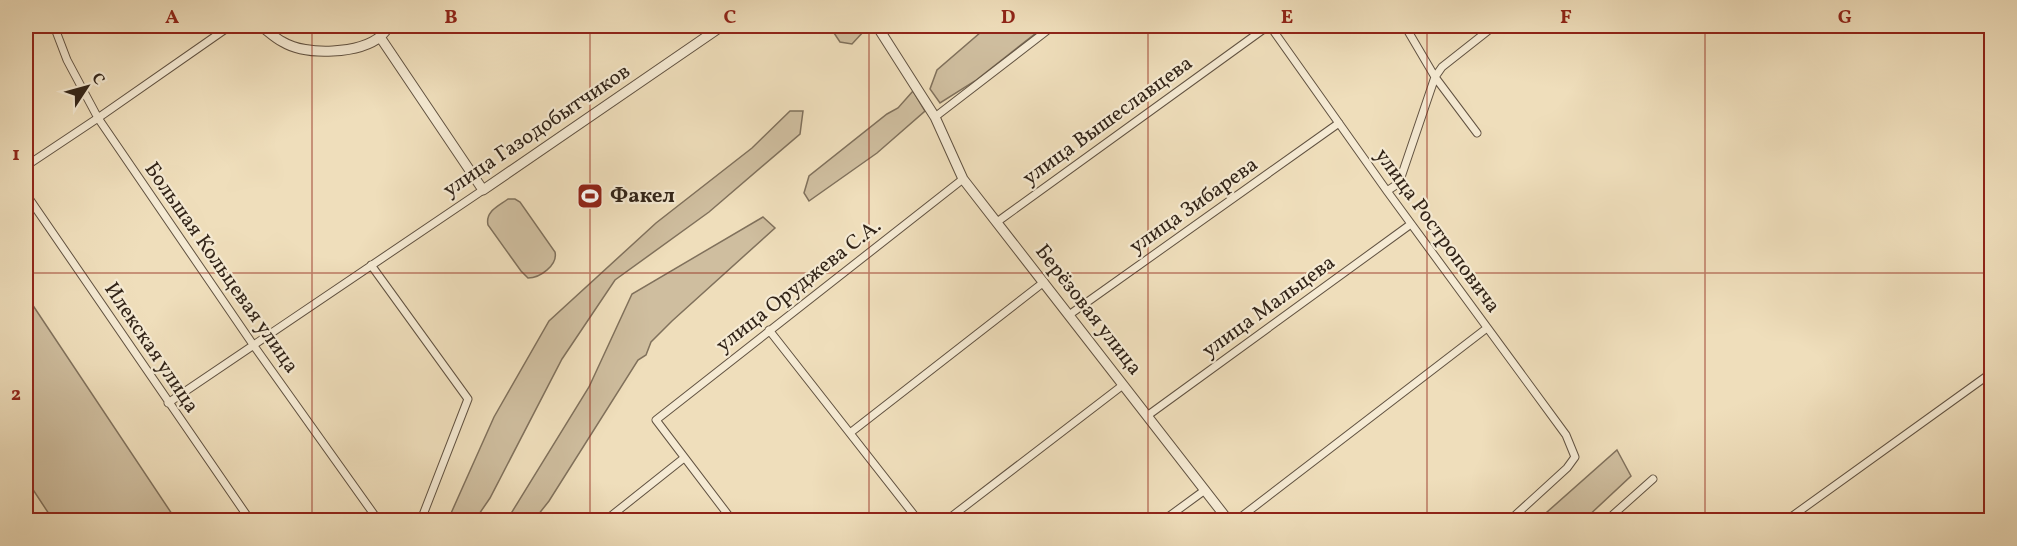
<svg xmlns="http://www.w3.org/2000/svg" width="2017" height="546" font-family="Vollkorn,serif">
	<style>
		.green { fill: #cfbe9f; stroke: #80715c; stroke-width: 1.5 }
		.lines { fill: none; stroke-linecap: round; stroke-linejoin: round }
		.minor-casing { stroke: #615241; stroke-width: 9 }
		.tertiary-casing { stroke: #615241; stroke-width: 11 }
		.minor { stroke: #f5ead3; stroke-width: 7 }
		.tertiary { stroke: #f5ead3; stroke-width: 9 }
		.grid { fill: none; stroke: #8f2418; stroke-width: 1.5; stroke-opacity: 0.55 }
		.labels { text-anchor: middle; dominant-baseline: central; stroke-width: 4.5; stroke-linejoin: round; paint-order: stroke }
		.street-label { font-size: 21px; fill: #322418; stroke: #f5ead3 }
		.poi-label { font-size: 21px; font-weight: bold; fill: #322418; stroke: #f5ead3; text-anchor: start }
		.neatline { fill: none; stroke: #8f2418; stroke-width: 2 }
		.grid-label { font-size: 20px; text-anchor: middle; font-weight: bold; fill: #8f2418 }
	</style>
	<rect width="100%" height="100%" fill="#efdebb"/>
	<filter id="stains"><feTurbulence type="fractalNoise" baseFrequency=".00333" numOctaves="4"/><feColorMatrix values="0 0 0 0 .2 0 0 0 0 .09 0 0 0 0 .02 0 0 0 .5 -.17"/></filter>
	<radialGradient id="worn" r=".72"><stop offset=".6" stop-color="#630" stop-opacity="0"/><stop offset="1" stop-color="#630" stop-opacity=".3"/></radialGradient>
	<!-- green -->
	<path class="green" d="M839,26H863L864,31L852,44L840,42L834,33Z
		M988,26H1045L975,81L940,103L930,89L937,70Z
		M913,91L925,111L877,153L809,201L804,193L809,176L887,114L898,108Z
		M790,111H803L800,134L709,212L615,280L562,359L490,498L475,520H448L494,417L549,321L656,223L752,148Z
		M508,199H515L520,202L555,252C558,265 540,278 528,278L521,271L488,225C485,211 499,206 508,199Z
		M763,217L775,228L672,321L651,342L646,355L638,360L549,501L534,520H507L589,387L632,294Z
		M26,295L176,520H53L26,479Z
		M1617,450L1631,476L1584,520H1538Z"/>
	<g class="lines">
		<!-- minor casing -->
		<g class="minor-casing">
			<path id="minor" d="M54,26L67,60L98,118L254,346L378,520
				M1270,26L1387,191L1566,435L1575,457L1567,468L1510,520
				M1405,26L1435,77L1477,133
				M935,117L1053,26
				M26,166L98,118L230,26
				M1387,191L1399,183L1435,77L1442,67L1494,26
				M26,194L250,520
				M997,222L1268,26
				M371,265L468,399L421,520
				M1069,315L1339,123
				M769,330L918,520
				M168,403L483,190
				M1147,416L1411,224
				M850,433L1044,282
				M606,520L684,458
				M732,520L656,420L963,179
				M947,520L1123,385
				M1164,520L1205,490
				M1237,520L1487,328
				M1607,520L1653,479
				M1787,520L1987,376
				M1989,520L1992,519"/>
		</g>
		<!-- tertiary casing -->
		<g class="tertiary-casing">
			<path id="tertiary" d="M261,26C268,31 275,38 283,42C306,56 360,54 381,36C384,33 387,29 390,26
				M877,26L935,117L963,179L1228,520
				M380,37L483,190L722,26"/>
		</g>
		<!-- minor -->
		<use href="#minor" class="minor"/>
		<!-- tertiary -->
		<use href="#tertiary" class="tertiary"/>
	</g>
	<!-- grid -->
	<path class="grid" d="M312,26V520M590,26V520M869,26V520M1148,26V520M1427,26V520M1705,26V520M26,273H1992"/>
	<!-- icons -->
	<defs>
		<g id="stadium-square" transform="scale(1.35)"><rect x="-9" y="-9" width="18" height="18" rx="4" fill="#8f2418" stroke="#f5ead3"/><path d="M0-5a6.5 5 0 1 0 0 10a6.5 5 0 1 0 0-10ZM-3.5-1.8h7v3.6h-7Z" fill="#fff"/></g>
	</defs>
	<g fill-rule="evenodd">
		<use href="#stadium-square" x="590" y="196"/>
	</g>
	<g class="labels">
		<!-- street labels -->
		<g class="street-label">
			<text transform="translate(1108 121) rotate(-36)">улица Вышеславцева</text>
			<text transform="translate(537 131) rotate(-34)">улица Газодобытчиков</text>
			<text transform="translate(1194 206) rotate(-35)">улица Зибарева</text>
			<text transform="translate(1437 231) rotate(54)">улица Ростроповича</text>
			<text transform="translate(221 268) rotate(55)">Большая Кольцевая улица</text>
			<text transform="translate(799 286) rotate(-38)">улица Оруджева С.А.</text>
			<text transform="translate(1269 307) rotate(-36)">улица Мальцева</text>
			<text transform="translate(1088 310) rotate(52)">Берёзовая улица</text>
			<text transform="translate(151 348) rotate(56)">Илекская улица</text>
		</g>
		<!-- poi labels -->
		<g class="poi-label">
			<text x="610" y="196">Факел</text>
		</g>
	</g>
	<!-- margin -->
	<rect width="2017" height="546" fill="none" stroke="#efdebb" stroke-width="66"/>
	<!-- north arrow -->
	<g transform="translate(87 87) rotate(54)" stroke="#f5ead3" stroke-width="4.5" paint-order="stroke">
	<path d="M0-4.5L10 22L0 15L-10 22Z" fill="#322418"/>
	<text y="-9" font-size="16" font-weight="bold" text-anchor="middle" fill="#322418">С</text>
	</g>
	<rect x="33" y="33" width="1951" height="480" class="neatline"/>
	<g class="grid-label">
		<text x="172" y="23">A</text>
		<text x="451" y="23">B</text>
		<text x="730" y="23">C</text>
		<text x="1008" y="23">D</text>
		<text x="1287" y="23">E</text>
		<text x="1566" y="23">F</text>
		<text x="1845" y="23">G</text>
		<text x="16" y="160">1</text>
		<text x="16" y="400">2</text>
	</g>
	<rect width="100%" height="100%" filter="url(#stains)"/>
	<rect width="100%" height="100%" fill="url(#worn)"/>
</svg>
